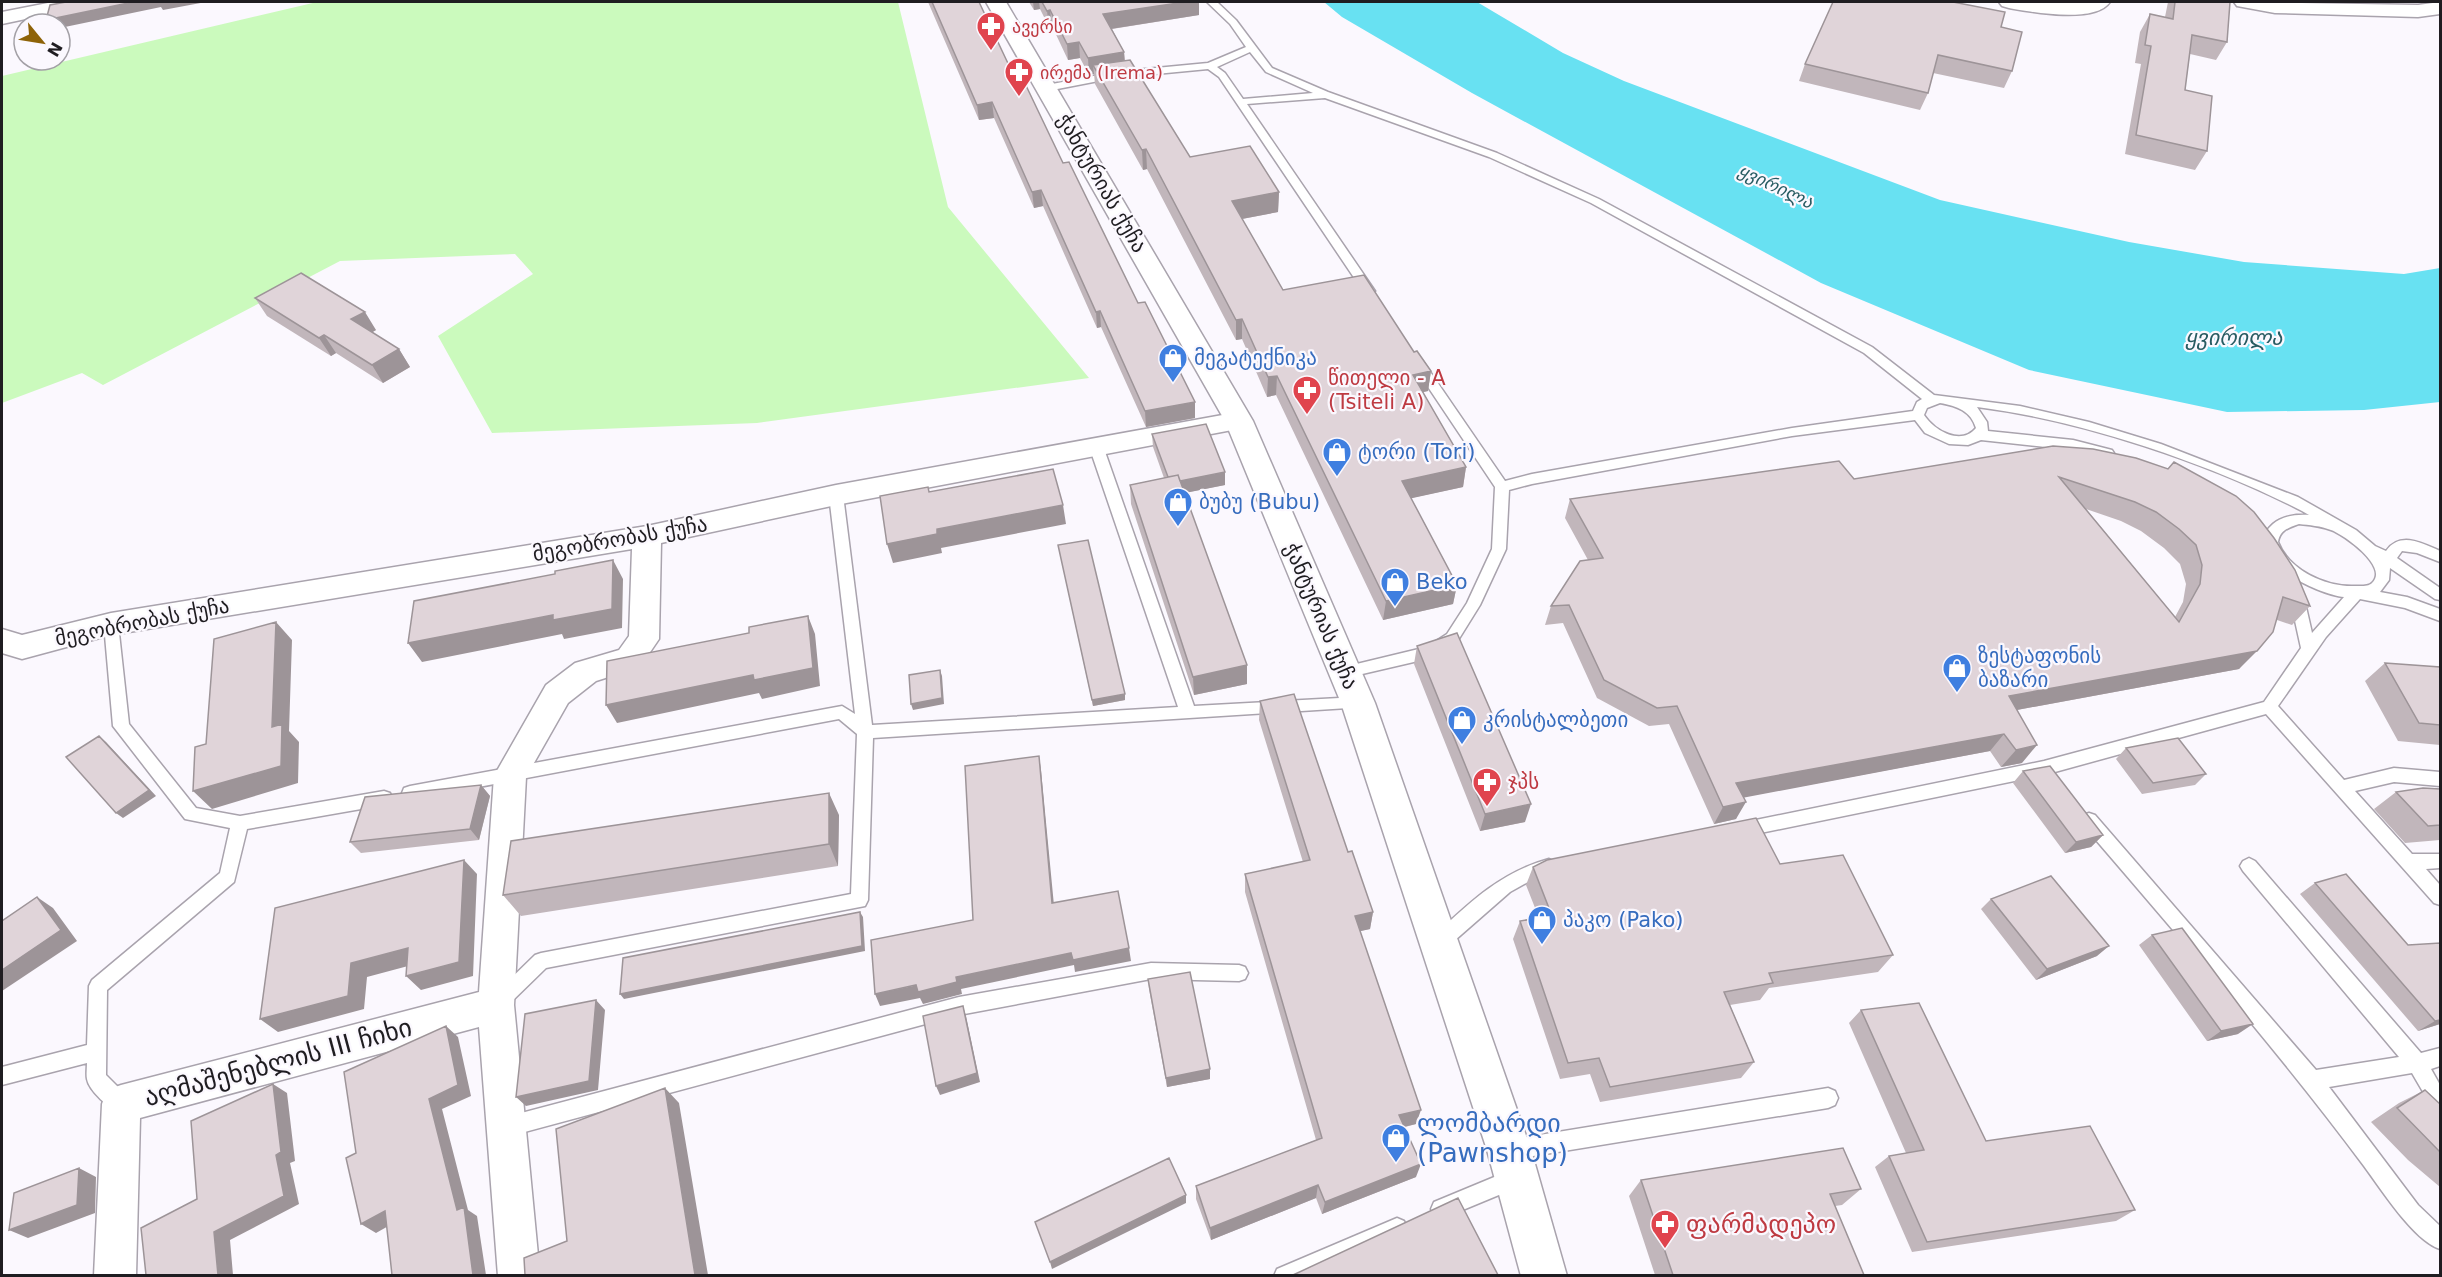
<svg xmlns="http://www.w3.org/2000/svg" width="2442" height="1277" font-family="'DejaVu Sans','Noto Sans Georgian',sans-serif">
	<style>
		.green { fill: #cbfabd }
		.water { fill: #68e1f2 }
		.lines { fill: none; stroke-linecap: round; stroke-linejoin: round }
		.lane-casing { stroke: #a9a3ad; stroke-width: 3 }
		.street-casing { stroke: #a9a3ad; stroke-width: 3 }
		.secondary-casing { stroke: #a9a3ad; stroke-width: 3 }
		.lane { fill: #fff; fill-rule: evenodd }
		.street { fill: #fff; fill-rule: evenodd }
		.secondary { fill: #fff; fill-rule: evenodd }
		.wall { fill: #c1b6bb; fill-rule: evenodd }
		.shaded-wall { fill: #9d9498 }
		.building { fill: #e0d4d9; stroke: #9d9498; stroke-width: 1.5; fill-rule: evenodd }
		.labels { text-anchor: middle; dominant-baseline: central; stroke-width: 4.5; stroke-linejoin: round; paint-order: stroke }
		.far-health-label { font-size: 18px; fill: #be3a42; stroke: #fbf8fe; text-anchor: start }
		.far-water-label { font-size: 18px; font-style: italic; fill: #275b62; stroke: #fbf8fe }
		.street-label { font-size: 21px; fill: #1f1d21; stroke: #fbf8fe }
		.shop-label { font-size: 21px; fill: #366cbe; stroke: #fbf8fe; text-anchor: start }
		.health-label { font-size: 21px; fill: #be3a42; stroke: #fbf8fe; text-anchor: start }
		.water-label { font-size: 22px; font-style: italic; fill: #275b62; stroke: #fbf8fe }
		.near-street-label { font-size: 26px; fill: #1f1d21; stroke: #fbf8fe }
		.near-shop-label { font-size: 26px; fill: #366cbe; stroke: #fbf8fe; text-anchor: start }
		.near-health-label { font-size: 26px; fill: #be3a42; stroke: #fbf8fe; text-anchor: start }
	</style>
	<rect width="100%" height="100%" fill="#fbf8fe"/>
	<!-- green -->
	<path class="green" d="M317,2H898L948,207L1089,378L757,423L492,433L438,336L533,274L515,254L340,261L103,385L82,373L2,403V76Z"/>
	<!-- water -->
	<path class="water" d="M1324,2H1477L1563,53L1624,81L1940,200L2129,242L2244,262L2404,274L2440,268V402L2364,410L2227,412L2029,370L1821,283L1472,93L1342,17Z"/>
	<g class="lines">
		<!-- lane casing -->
		<g class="lane-casing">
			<path id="lane" d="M1207,2H1217L1236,20L1272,68L1328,92L1497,153L1599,199L1872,347L1934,395L2020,406L2089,422L2161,444L2298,497L2356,530L2375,546L2386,551C2400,531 2422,543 2440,551V562L2417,553L2402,551L2397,558L2440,588V600L2435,599L2390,568L2389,580L2380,592L2407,597L2440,609V621L2405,608L2360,599L2326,637L2278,706L2344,780L2394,768L2440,772V786L2394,782L2355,791L2412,854H2440V868L2426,869L2440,885V905L2434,903L2266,714L2044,775L1741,837L1735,835L1733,830L1735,825L1741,823L2044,761L2264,702L2301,648L2290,598L2292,594H2302L2304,598L2312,633L2344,597C2318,595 2236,556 2273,524C2282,516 2297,514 2309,515L2302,511C2209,463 2081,420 1977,407L1987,422L1988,431L2073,440L2112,450L2114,453L2107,458L2073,450L1981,440L1968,445L1949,444L1925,433L1915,420L1792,436L1532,484L1509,490L1506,549L1480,605L1457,642L1431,658L1345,678L1340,676L1337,672L1340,668L1427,647L1447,634L1467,603L1492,549L1495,487L1414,366L1412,363L1414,360H1422L1505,481L1532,474L1792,428L1913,411L1917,402L1922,399L1864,353L1591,203L1489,157L1325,98L1247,104L1375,291L1369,295L1365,294L1219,77L1208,69L1114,78L1047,91L1042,88L1047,85L1114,72L1208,63L1246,47L1230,24ZM1250,52L1266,72L1313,93L1243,99L1225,73L1217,67ZM1940,403C1957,406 1971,411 1976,428C1961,446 1935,431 1924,415L1927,408ZM2299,524C2309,525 2321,526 2331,530C2343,534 2390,567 2372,583C2368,587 2360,586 2354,586C2325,587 2289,570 2278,542C2280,530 2288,528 2299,524Z
				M1096,441L1103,446L1194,706L1358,697L1364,699L1366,703L1364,707L873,738L868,900L865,906L546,968L507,1006L501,1009L495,1006L492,1000L495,994L535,955L541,953L851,894L857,734L839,719L410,800L404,798L402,793L404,788L410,786L842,706L855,714L829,495L831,492H841L843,495L872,725L1178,707L1089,446Z
				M111,618L116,620L118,624L129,724L196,808L240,816L384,791L390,793L392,798L390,803L384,805L247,829L234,882L107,990L106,1075L128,1097L131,1104L128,1111L121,1114C110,1109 89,1091 87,1079C86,1074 87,1068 87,1063L2,1085V1067L87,1045L89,986L92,980L220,873L230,828L185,819L113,726L104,624L106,620Z
				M2089,813L2095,815L2316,1070L2399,1057L2243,871L2240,866L2243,861L2249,858L2255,861L2421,1053L2440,1048V1066L2431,1069L2440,1085V1112L2433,1109L2412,1073L2329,1087L2418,1205L2440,1226V1249C2414,1241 2381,1189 2364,1166C2276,1048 2179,937 2083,825L2081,820L2083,815Z
				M1549,859L1555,862L1558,867L1555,872L1535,878L1510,892L1446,948L1440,950L1434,948L1431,942L1434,936C1469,903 1501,872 1549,859Z
				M1151,963L1239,965L1245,967L1248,973L1245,979L1239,981L1151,979L959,1015L506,1137L499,1134L496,1127L499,1120L506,1117L959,997Z
				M1828,1088L1835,1091L1838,1098L1835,1105L1828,1108L1509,1160L1502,1157L1499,1150L1502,1143L1509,1140Z
				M1516,1168L1523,1171L1526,1178L1523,1185L1441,1219L1434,1216L1431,1209L1434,1202Z
				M1397,1218L1404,1221L1407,1228L1404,1235L1310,1276H1274L1277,1269Z"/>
		</g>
		<!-- street casing -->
		<g class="street-casing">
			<path id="street" d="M1239,412L1248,415L1252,421L1248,427L836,505L661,543L659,639L640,667L596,681L568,703L526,777L514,1005L540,1276H498L479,1027L140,1118L136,1276H94L102,1104L107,1090L121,1085L479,992L494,776L546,685L575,663L619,650L629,636L632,549L111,635L22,659L2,653V629L22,635L111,613L647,526L836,485Z"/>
		</g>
		<!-- secondary casing -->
		<g class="secondary-casing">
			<path id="secondary" d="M53,2H90L87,6L2,24V12Z
				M986,2H1006L1253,421L1375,703L1531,1150L1567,1276H1521L1487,1150L1341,703L1225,421Z
				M1999,2H2110C2095,24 2031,12 2009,8L2002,6Z
				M2234,2L2418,5L2440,2V14L2418,17L2275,13L2237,6Z"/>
		</g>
		<!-- lane -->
		<use href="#lane" class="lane"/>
		<!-- street -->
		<use href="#street" class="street"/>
		<!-- secondary -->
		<use href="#secondary" class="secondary"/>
	</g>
	<!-- wall -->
	<path class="wall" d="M928,2H979L1013,74L1063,163L1195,418L1146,427L1101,327L1097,328L1043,206L1034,208L994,118L979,120Z
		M1029,2H1199V15L1112,29L1124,52L1125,60L1190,157L1279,192L1278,212L1242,219L1283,290L1414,352L1431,371L1428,391L1423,392L1466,467L1463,487L1411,498L1457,585L1453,604L1383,620L1276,395L1267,397L1242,339L1236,340L1147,169L1143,170L1095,84L1094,74L1089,75L1080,58L1068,60L1052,26L1049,27L1040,9L1034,10Z
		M2168,2H2230L2227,42L2216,60L2190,54L2185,90L2207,151L2195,170L2125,154L2141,64L2135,63L2140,32L2150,14L2165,17Z
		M2001,27L2012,71L2004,88L1933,73L1928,93L1920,110L1799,81L1805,64Z
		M255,298L376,330L372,332L399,349L410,367L383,383L336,353L331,356L267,316Z
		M1152,434L1225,485L1184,493L1247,684L1194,695L1131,504L1130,485L1164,478L1153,447Z
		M2053,446L2310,606L2292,625L2277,620L2239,669L2017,710L2022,763L2001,767L1990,751L1743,797L1736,819L1714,824L1669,724L1649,726L1597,698L1563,623L1545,625L1551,606L1588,560L1565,518L1570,499L1854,479ZM2086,509L2121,521L2141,531L2164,548L2180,564L2186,584L2183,602L2175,617Z
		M1058,545L1125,700L1093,706Z
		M1417,646L1525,822L1480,831L1414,664Z
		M2385,663L2440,667V745L2398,741L2365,681Z
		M1260,701L1348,852L1373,912L1370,929L1360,931L1416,1124L1405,1127L1416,1177L1322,1214L1316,1198L1211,1240L1196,1199V1186L1316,1140L1245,892V874L1303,862L1259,720Z
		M2126,748L2206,774L2195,785L2142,794L2116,759Z
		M2023,771L2103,835L2091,847L2065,853L2013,783Z
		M481,785L490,796L479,840L361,853L350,842Z
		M2440,789V840L2405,843L2374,809L2396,792Z
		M839,815L838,866L521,916L503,895Z
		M1780,864L1893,955L1878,972L1769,988L1760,1000L1730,1005L1754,1062L1741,1078L1600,1102L1590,1074L1560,1079L1513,939L1520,921L1539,918L1526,885L1533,867Z
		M2315,883L2440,1024L2418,1031L2300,894Z
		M1991,899L2097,956L2036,980L1981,909Z
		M2152,935L2238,1034L2207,1041L2139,945Z
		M1148,979L1210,1079L1167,1087L1149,989Z
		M1861,1010L1986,1141L2135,1210L2116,1221L1912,1252L1875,1167L1889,1156L1906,1153L1849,1023Z
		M2425,1090L2440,1104V1187L2408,1160L2371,1122L2399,1103Z
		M1641,1180L1861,1189L1842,1205L1835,1206L1864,1275H1655L1629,1196Z"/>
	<!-- shaded-wall -->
	<path class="shaded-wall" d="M133,2H206L163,10L161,7L60,28V24H49L46,20Z
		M1033,2H1039L1040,9L1034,10Z
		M1185,2H1199V15L1104,30L1103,14Z
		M1050,10L1052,26L1049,27L1047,11Z
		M1079,42L1080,58L1068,60L1067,44Z
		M1124,52L1125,69L1093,65L1094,74L1089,75L1088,58Z
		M992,102L994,118L979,120L977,105Z
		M1146,149L1147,169L1143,170L1142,150Z
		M1041,190L1043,206L1034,208L1032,192Z
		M1279,192L1278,212L1231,221L1232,201Z
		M1100,311L1101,327L1097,328L1096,312Z
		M365,312L376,330L363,338L351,319Z
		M1242,319V339L1236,340V320Z
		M324,335L336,353L331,356L319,338Z
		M399,349L410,367L383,383L372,365Z
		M1431,371L1428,391L1410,395L1413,375Z
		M1277,376L1276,395L1267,397L1268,377Z
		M1195,402V418L1146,427L1145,411Z
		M1466,467L1463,487L1399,501L1402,481Z
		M1225,472V485L1170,496V483Z
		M1063,505L1066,524L941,548L942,553L893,563L887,544L937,529Z
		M613,560L623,579L622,628L564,639L562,634L422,662L408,643Z
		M1457,585L1453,604L1383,620L1386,601Z
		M808,616L815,634L820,686L762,699L759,693L617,723L606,705Z
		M276,622L292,640L289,731L299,742L298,783L212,809L193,791L272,727Z
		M2257,651L2239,669L1995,714L2009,696Z
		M1247,665V684L1194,695L1193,677Z
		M940,670L942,676L944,704L913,710L911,704Z
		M1125,694V700L1093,706L1092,700Z
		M2004,734L1990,751L1726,801L1736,783Z
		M99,736L106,742L156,796L123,818L116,813Z
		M2037,745L2022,763L2001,767L2016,750Z
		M1039,756L1041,770L1055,916L1052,903Z
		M481,785L490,796L479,840L470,829Z
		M829,793L839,815L838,866L829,844Z
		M1746,802L1736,819L1714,824L1723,807Z
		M1531,804L1525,822L1480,831L1485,814Z
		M2103,835L2091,847L2065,853L2076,842Z
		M464,860L477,874L473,976L421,990L406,976Z
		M37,897L53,908L77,941L2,991V970Z
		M860,912L863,917L865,951L624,999L620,994Z
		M1373,912L1370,929L1352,933L1355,916Z
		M2109,946L2097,956L2036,980L2047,969Z
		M408,948L423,962L367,977L364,1009L278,1032L260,1019L351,963Z
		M1129,948L1131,961L1075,972L1074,965L961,989L962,994L923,1004L920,998L880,1006L875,994L1071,953Z
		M596,1000L605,1010L598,1090L526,1106L516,1097Z
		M963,1006L966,1016L980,1082L940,1095L936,1086Z
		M2440,1020V1024L2418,1031L2435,1021Z
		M2253,1024L2238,1034L2207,1041L2221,1031Z
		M446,1026L458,1037L471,1096L442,1109L468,1210L477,1216L486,1275H473L429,1099Z
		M1210,1069V1079L1167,1087L1166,1078Z
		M273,1084L287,1093L295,1161L290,1163L299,1204L230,1240L233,1275H218L214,1232L276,1155Z
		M665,1088L679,1103L708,1275H695Z
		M1421,1110L1416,1124L1395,1129L1399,1115Z
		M1421,1164L1416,1177L1322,1214L1325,1202Z
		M79,1168L96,1177L95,1213L28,1238L9,1230Z
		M1318,1185L1316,1198L1211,1240L1210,1228Z
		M1186,1195V1203L1052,1269L1050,1262Z
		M385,1211L399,1220L376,1233L361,1224Z"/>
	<!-- building -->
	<path class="building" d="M66,2H133L46,20L50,5Z
		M932,2H979L1013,74L1020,73L1063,163L1069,162L1138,303L1145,302L1195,402L1145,411L1100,311L1096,312L1041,190L1032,192L992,102L977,105Z
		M1042,2H1185L1103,14L1124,52L1088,58L1079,42L1067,44L1050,10L1047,11Z
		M1833,2H1953L2005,12L2001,27L2022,32L2012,71L1938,55L1928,93L1805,64Z
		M2175,2H2230L2227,42L2192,35L2185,90L2212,96L2207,151L2136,135L2151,46L2145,45L2150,14L2173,19Z
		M1130,60L1190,157L1250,146L1279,192L1232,201L1283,290L1364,275L1414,352L1417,351L1431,371L1413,375L1466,467L1402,481L1457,585L1386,601L1277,376L1268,377L1242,319L1236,320L1146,149L1142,150L1093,65Z
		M301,273L365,312L351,319L399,349L372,365L324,335L319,338L255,298Z
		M1206,424L1225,472L1180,481L1178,475L1168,477L1152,434Z
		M2053,446L2093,449L2136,458L2168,469L2174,462L2236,496L2254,512L2274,538L2295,570L2310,606L2283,597L2273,632L2257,651L2009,696L2037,745L2016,750L2004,734L1736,783L1746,802L1723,807L1677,706L1657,708L1604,680L1569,605L1551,606L1580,561L1603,558L1570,499L1839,461L1854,479ZM2059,477L2135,502L2156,512L2179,529L2196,545L2202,565L2200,584L2179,622Z
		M1053,469L1063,505L937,529V534L887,544L880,496L928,487L929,492Z
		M1178,475L1247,665L1193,677L1130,485Z
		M1088,540L1125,694L1092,700L1058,545Z
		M613,560L612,609L553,620V615L408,643L414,601L555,574V571Z
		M808,616L813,668L754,680L753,675L606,705L607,661L749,633V627Z
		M276,622L272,727L282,724L281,766L193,791L195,747L206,744L214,639Z
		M1457,633L1531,804L1485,814L1417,646Z
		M2385,663L2440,667V725L2419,723Z
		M940,670L942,698L911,704L909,675Z
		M1294,694L1348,852L1352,851L1373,912L1355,916L1421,1110L1399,1115L1421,1164L1325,1202L1318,1185L1210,1228L1196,1186L1322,1138L1245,874L1310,860L1260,701Z
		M99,736L149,790L116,813L66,757Z
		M2178,738L2206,774L2153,783L2126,748Z
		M1039,756L1052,903L1118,891L1129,948L1073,960L1071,953L956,977L957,982L918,992L916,985L875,994L871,940L973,920L965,766Z
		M2050,766L2103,835L2076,842L2023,771Z
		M481,785L470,829L350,842L365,797Z
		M2423,788L2440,789V825L2428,826L2396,792Z
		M829,793V844L503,895L511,841Z
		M1756,818L1780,864L1843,855L1893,955L1769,973L1773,983L1724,992L1754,1062L1610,1087L1599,1058L1568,1063L1520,921L1552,916L1533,867L1547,860Z
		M464,860L459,962L406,976L408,948L351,963L348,996L260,1019L275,908Z
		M2346,874L2408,945L2440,943V1020L2435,1021L2315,883Z
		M2051,876L2109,946L2047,969L1991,899Z
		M37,897L61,930L2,970V921Z
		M860,912L862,946L620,994L623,958Z
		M2182,928L2253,1024L2221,1031L2152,935Z
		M1190,972L1210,1069L1166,1078L1148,979Z
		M596,1000L589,1081L516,1097L525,1014Z
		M1919,1003L1986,1141L2090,1126L2135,1210L1927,1242L1889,1156L1924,1150L1861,1010Z
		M963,1006L977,1073L936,1086L923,1016Z
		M446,1026L458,1085L429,1099L457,1210L464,1207L473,1275H392L385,1211L361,1224L346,1158L356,1153L344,1072Z
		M273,1084L281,1152L276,1155L284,1196L214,1232L218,1275H145H146L141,1228L197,1199L191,1121Z
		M665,1088L695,1275H525L524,1258L567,1241L556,1129Z
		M2425,1090L2440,1104V1152L2397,1108Z
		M1843,1148L1861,1189L1830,1194L1864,1275H1673L1641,1180Z
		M1169,1158L1186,1195L1050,1262L1035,1222Z
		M79,1168L77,1205L9,1230L14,1193Z
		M1458,1198L1498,1275H1293Z"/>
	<!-- icons -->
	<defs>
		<g id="pharmacy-pin" transform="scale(1.5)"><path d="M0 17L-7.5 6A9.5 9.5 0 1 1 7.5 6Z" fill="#e0444e" stroke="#fbf8fe"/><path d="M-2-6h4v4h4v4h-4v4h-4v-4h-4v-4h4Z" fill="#fff"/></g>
		<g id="shop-pin" transform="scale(1.5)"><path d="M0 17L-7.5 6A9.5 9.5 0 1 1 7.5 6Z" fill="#3f7fe0" stroke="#fbf8fe"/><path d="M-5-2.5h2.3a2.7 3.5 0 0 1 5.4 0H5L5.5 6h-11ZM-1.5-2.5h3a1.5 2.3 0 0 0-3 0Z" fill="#fff"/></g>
	</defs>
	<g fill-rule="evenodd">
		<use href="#pharmacy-pin" x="991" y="26"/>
		<use href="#pharmacy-pin" x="1019" y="72"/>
		<use href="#shop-pin" x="1173" y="358"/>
		<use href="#pharmacy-pin" x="1307" y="390"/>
		<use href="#shop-pin" x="1337" y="452"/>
		<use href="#shop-pin" x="1178" y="502"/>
		<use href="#shop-pin" x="1395" y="582"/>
		<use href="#shop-pin" x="1957" y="668"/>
		<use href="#shop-pin" x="1462" y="720"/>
		<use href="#pharmacy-pin" x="1487" y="782"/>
		<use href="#shop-pin" x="1542" y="920"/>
		<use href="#shop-pin" x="1396" y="1138"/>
		<use href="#pharmacy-pin" x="1665" y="1224"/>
	</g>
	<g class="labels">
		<!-- far-health labels -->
		<g class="far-health-label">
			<text x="1012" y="26">ავერსი</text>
			<text x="1040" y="72">ირემა (Irema)</text>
		</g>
		<!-- far-water labels -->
		<g class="far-water-label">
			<text transform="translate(1776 186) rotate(25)">ყვირილა</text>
		</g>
		<!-- street labels -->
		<g class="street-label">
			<text transform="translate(1102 183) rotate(60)">ჭანტურიას ქუჩა</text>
			<text transform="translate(620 539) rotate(-10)">მეგობრობას ქუჩა</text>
			<text transform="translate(1321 616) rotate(67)">ჭანტურიას ქუჩა</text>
			<text transform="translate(142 622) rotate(-11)">მეგობრობას ქუჩა</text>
		</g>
		<!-- shop labels -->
		<g class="shop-label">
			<text x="1194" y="358">მეგატექნიკა</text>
			<text x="1358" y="452">ტორი (Tori)</text>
			<text x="1199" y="502">ბუბუ (Bubu)</text>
			<text x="1416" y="582">Beko</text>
			<text x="1978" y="656">ზესტაფონის<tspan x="1978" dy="24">ბაზარი</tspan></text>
			<text x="1483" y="720">კრისტალბეთი</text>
			<text x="1563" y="920">პაკო (Pako)</text>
		</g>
		<!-- health labels -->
		<g class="health-label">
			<text x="1328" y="378">წითელი - A<tspan x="1328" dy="24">(Tsiteli A)</tspan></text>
			<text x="1508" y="782">ჯპს</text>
		</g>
		<!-- water labels -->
		<g class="water-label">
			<text x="2234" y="337">ყვირილა</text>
		</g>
		<!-- near-street labels -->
		<g class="near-street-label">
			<text transform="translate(278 1062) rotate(-15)">აღმაშენებლის III ჩიხი</text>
		</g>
		<!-- near-shop labels -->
		<g class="near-shop-label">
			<text x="1417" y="1123">ლომბარდი<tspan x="1417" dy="30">(Pawnshop)</tspan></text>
		</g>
		<!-- near-health labels -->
		<g class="near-health-label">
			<text x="1686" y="1224">ფარმადეპო</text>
		</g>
	</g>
	<!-- border -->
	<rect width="2442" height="1277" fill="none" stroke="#1f1d21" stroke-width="6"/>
	<!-- north arrow -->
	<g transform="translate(42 42) rotate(120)"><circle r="28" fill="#fbf8fe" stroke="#a3a0a6" stroke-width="1.5"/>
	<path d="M0-4.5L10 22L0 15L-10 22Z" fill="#8e6308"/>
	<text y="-9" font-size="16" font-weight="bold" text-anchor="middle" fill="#1f1d21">N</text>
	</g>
</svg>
